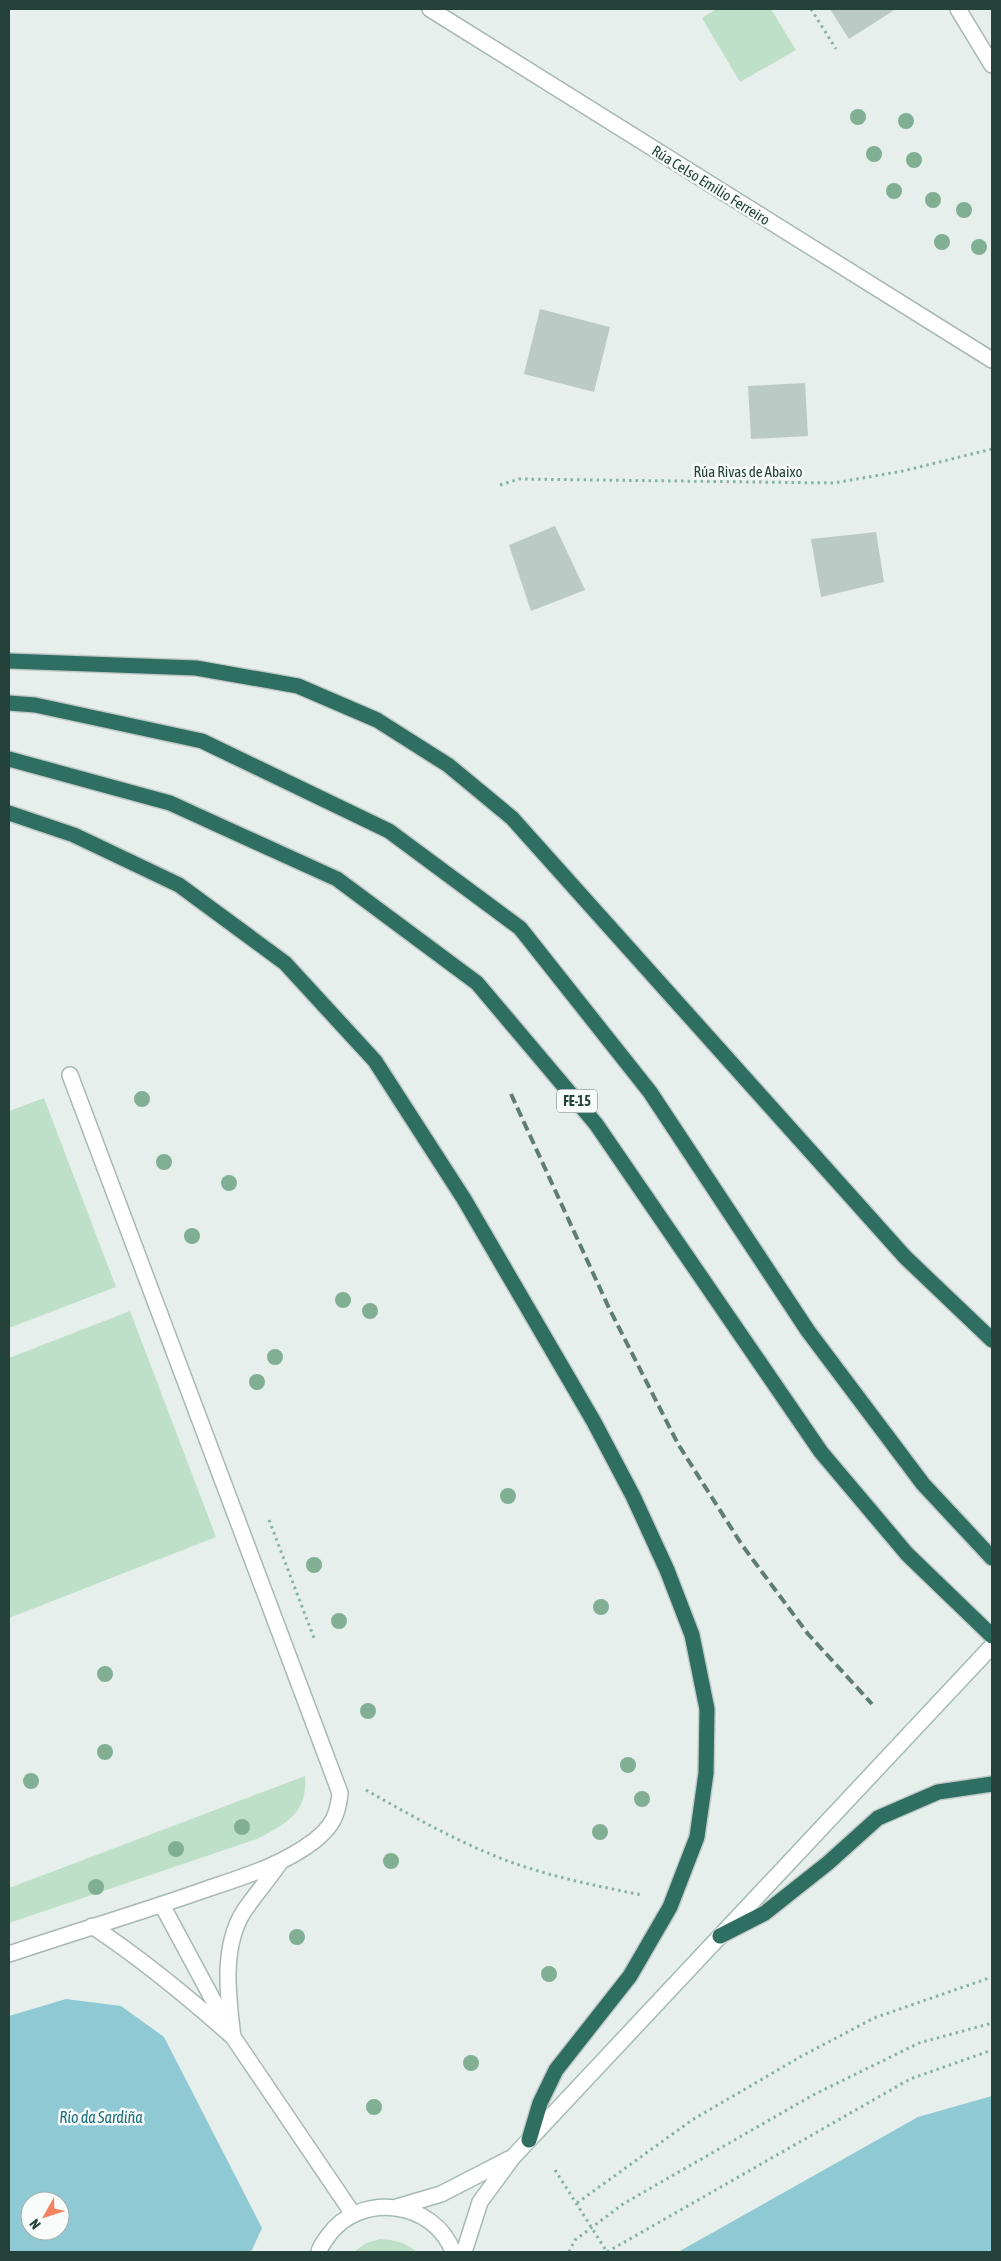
<svg xmlns="http://www.w3.org/2000/svg" width="1001" height="2261" font-family="'Asap Condensed',sans-serif">
	<style>
		.green { fill: #bfe0c8 }
		.water { fill: #8ec9d4; fill-rule: evenodd }
		.building { fill: #bbcac4 }
		.lines { fill: none; stroke-linecap: round; stroke-linejoin: round }
		.street-casing { stroke: #a8b8b2; stroke-width: 18 }
		.secondary-casing { stroke: #a4bbb3; stroke-width: 18 }
		.highway-casing { stroke: #c2cac8; stroke-width: 18 }
		.path { stroke: #86b3a5; stroke-width: 3; stroke-dasharray: 2.5 4; stroke-linecap: butt }
		.street { stroke: #fff; stroke-width: 15 }
		.secondary { stroke: #fff; stroke-width: 15 }
		.highway { stroke: #2f6f62; stroke-width: 15 }
		.rail { stroke: #5f7d75; stroke-width: 4; stroke-dasharray: 10 5; stroke-linecap: butt }
		.tree { fill: #80af93 }
		.labels { text-anchor: middle; dominant-baseline: central; stroke-width: 5; stroke-linejoin: round; paint-order: stroke }
		.shield { fill: #f7fbf9; stroke: #637a73; stroke-width: 1 }
		.shield-label { font-size: 14px; font-weight: bold; fill: #24423a }
		.street-label { font-size: 15px; fill: #24423a; stroke: #f7fbf9 }
		.water-label { font-size: 16px; font-style: italic; fill: #1c6f80; stroke: #f7fbf9 }
	</style>
	<rect width="100%" height="100%" fill="#e6efeb"/>
	<!-- green -->
	<path class="green" d="M716,9H771L796,50L740,82L702,18Z
		M44,1098L116,1287L9,1328V1111Z
		M130,1311L216,1537L9,1618V1358Z
		M305,1776C308,1813 287,1823 257,1839L9,1923V1888Z
		M380,2239C395,2240 405,2242 417,2252H354L366,2243Z"/>
	<!-- water -->
	<path class="water" d="M66,1999L121,2006L164,2037L262,2228L251,2252H9V2016ZM30,2201H60V2231H30Z
		M992,2096V2252H678L918,2117Z"/>
	<!-- building -->
	<path class="building" d="M830,9H896L849,39Z
		M540,309L610,327L594,392L524,374Z
		M805,383L808,436L751,439L748,386Z
		M555,526L585,590L531,611L509,545Z
		M876,532L884,582L821,597L811,539Z"/>
	<g class="lines">
		<!-- street casing -->
		<g class="street-casing">
			<path id="street" d="M430,9L992,360
				M958,9L992,65
				M162,1905L233,2037L353,2214
				M92,1926C142,1959 188,1997 233,2037C228,1997 221,1947 244,1911C255,1895 268,1880 279,1864
				M9,1954C74,1932 139,1913 204,1890C242,1877 281,1866 314,1841C332,1827 338,1815 340,1793L70,1075"/>
		</g>
		<!-- secondary casing -->
		<g class="secondary-casing">
			<path id="secondary" d="M397,2207L441,2194L509,2159
				M319,2252C320,2246 325,2241 328,2236C360,2191 435,2201 453,2252
				M464,2252L480,2202L513,2157L992,1646"/>
		</g>
		<!-- highway casing -->
		<g class="highway-casing">
			<path id="highway" d="M9,661L196,668L298,686L377,720L448,765L512,818L905,1257L992,1340
				M9,703L35,705L202,741L389,831L520,928L650,1092L808,1331L923,1484L992,1558
				M9,759L170,803L337,879L477,983L596,1124L821,1452L907,1554L992,1636
				M9,813L74,835L179,885L285,963L375,1061L464,1199L594,1422L633,1496L667,1570L692,1635L707,1709L706,1773L697,1837L670,1907L630,1976L556,2070L540,2103L529,2140
				M720,1936L765,1913L828,1863L878,1818L938,1792L992,1784"/>
		</g>
		<!-- path -->
		<path class="path" d="M811,9L836,49
			M500,485L519,479L834,483L903,471L992,449
			M269,1520L314,1638
			M366,1790C408,1814 451,1838 495,1856C542,1875 592,1885 642,1895
			M555,2170L607,2252
			M577,2203L692,2120L800,2057L874,2018L992,1977
			M569,2252L575,2240L623,2204L813,2095L919,2043L992,2023
			M607,2252L910,2079L992,2050"/>
		<!-- street -->
		<use href="#street" class="street"/>
		<!-- secondary -->
		<use href="#secondary" class="secondary"/>
		<!-- highway -->
		<use href="#highway" class="highway"/>
		<!-- rail -->
		<path class="rail" d="M511,1094L609,1308L678,1444L742,1545L808,1634L872,1704"/>
	</g>
	<!-- trees -->
	<g class="tree">
		<circle cx="858" cy="117" r="8"/>
		<circle cx="906" cy="121" r="8"/>
		<circle cx="874" cy="154" r="8"/>
		<circle cx="914" cy="160" r="8"/>
		<circle cx="894" cy="191" r="8"/>
		<circle cx="933" cy="200" r="8"/>
		<circle cx="964" cy="210" r="8"/>
		<circle cx="942" cy="242" r="8"/>
		<circle cx="979" cy="247" r="8"/>
		<circle cx="142" cy="1099" r="8"/>
		<circle cx="164" cy="1162" r="8"/>
		<circle cx="229" cy="1183" r="8"/>
		<circle cx="192" cy="1236" r="8"/>
		<circle cx="343" cy="1300" r="8"/>
		<circle cx="370" cy="1311" r="8"/>
		<circle cx="275" cy="1357" r="8"/>
		<circle cx="257" cy="1382" r="8"/>
		<circle cx="508" cy="1496" r="8"/>
		<circle cx="314" cy="1565" r="8"/>
		<circle cx="601" cy="1607" r="8"/>
		<circle cx="339" cy="1621" r="8"/>
		<circle cx="105" cy="1674" r="8"/>
		<circle cx="368" cy="1711" r="8"/>
		<circle cx="105" cy="1752" r="8"/>
		<circle cx="628" cy="1765" r="8"/>
		<circle cx="31" cy="1781" r="8"/>
		<circle cx="642" cy="1799" r="8"/>
		<circle cx="242" cy="1827" r="8"/>
		<circle cx="600" cy="1832" r="8"/>
		<circle cx="176" cy="1849" r="8"/>
		<circle cx="391" cy="1861" r="8"/>
		<circle cx="96" cy="1887" r="8"/>
		<circle cx="297" cy="1937" r="8"/>
		<circle cx="549" cy="1974" r="8"/>
		<circle cx="471" cy="2063" r="8"/>
		<circle cx="374" cy="2107" r="8"/>
	</g>
	<g class="labels">
		<!-- shield labels -->
		<rect class="shield" x="557" y="1089.5" width="40" height="23" rx="4"/>
		<g class="shield-label">
			<text x="577" y="1101">FE-15</text>
		</g>
		<!-- street labels -->
		<g class="street-label">
			<text transform="translate(711 185) rotate(32)">Rúa Celso Emilio Ferreiro</text>
			<text x="748" y="471">Rúa Rivas de Abaixo</text>
		</g>
		<!-- water labels -->
		<g class="water-label">
			<text x="101" y="2117">Río da Sardiña</text>
		</g>
	</g>
	<!-- border -->
	<rect width="1001" height="2261" fill="none" stroke="#24423a" stroke-width="20"/>
	<!-- north arrow -->
	<g transform="translate(45 2216) rotate(231)"><circle r="24" fill="#f7fbf9" stroke="#a3b1ad"/>
	<path d="M0-4L9 19L0 12L-9 19Z" fill="#f4845f"/>
	<text y="-8" font-size="14" font-weight="bold" text-anchor="middle" fill="#24423a">N</text>
	</g>
</svg>
